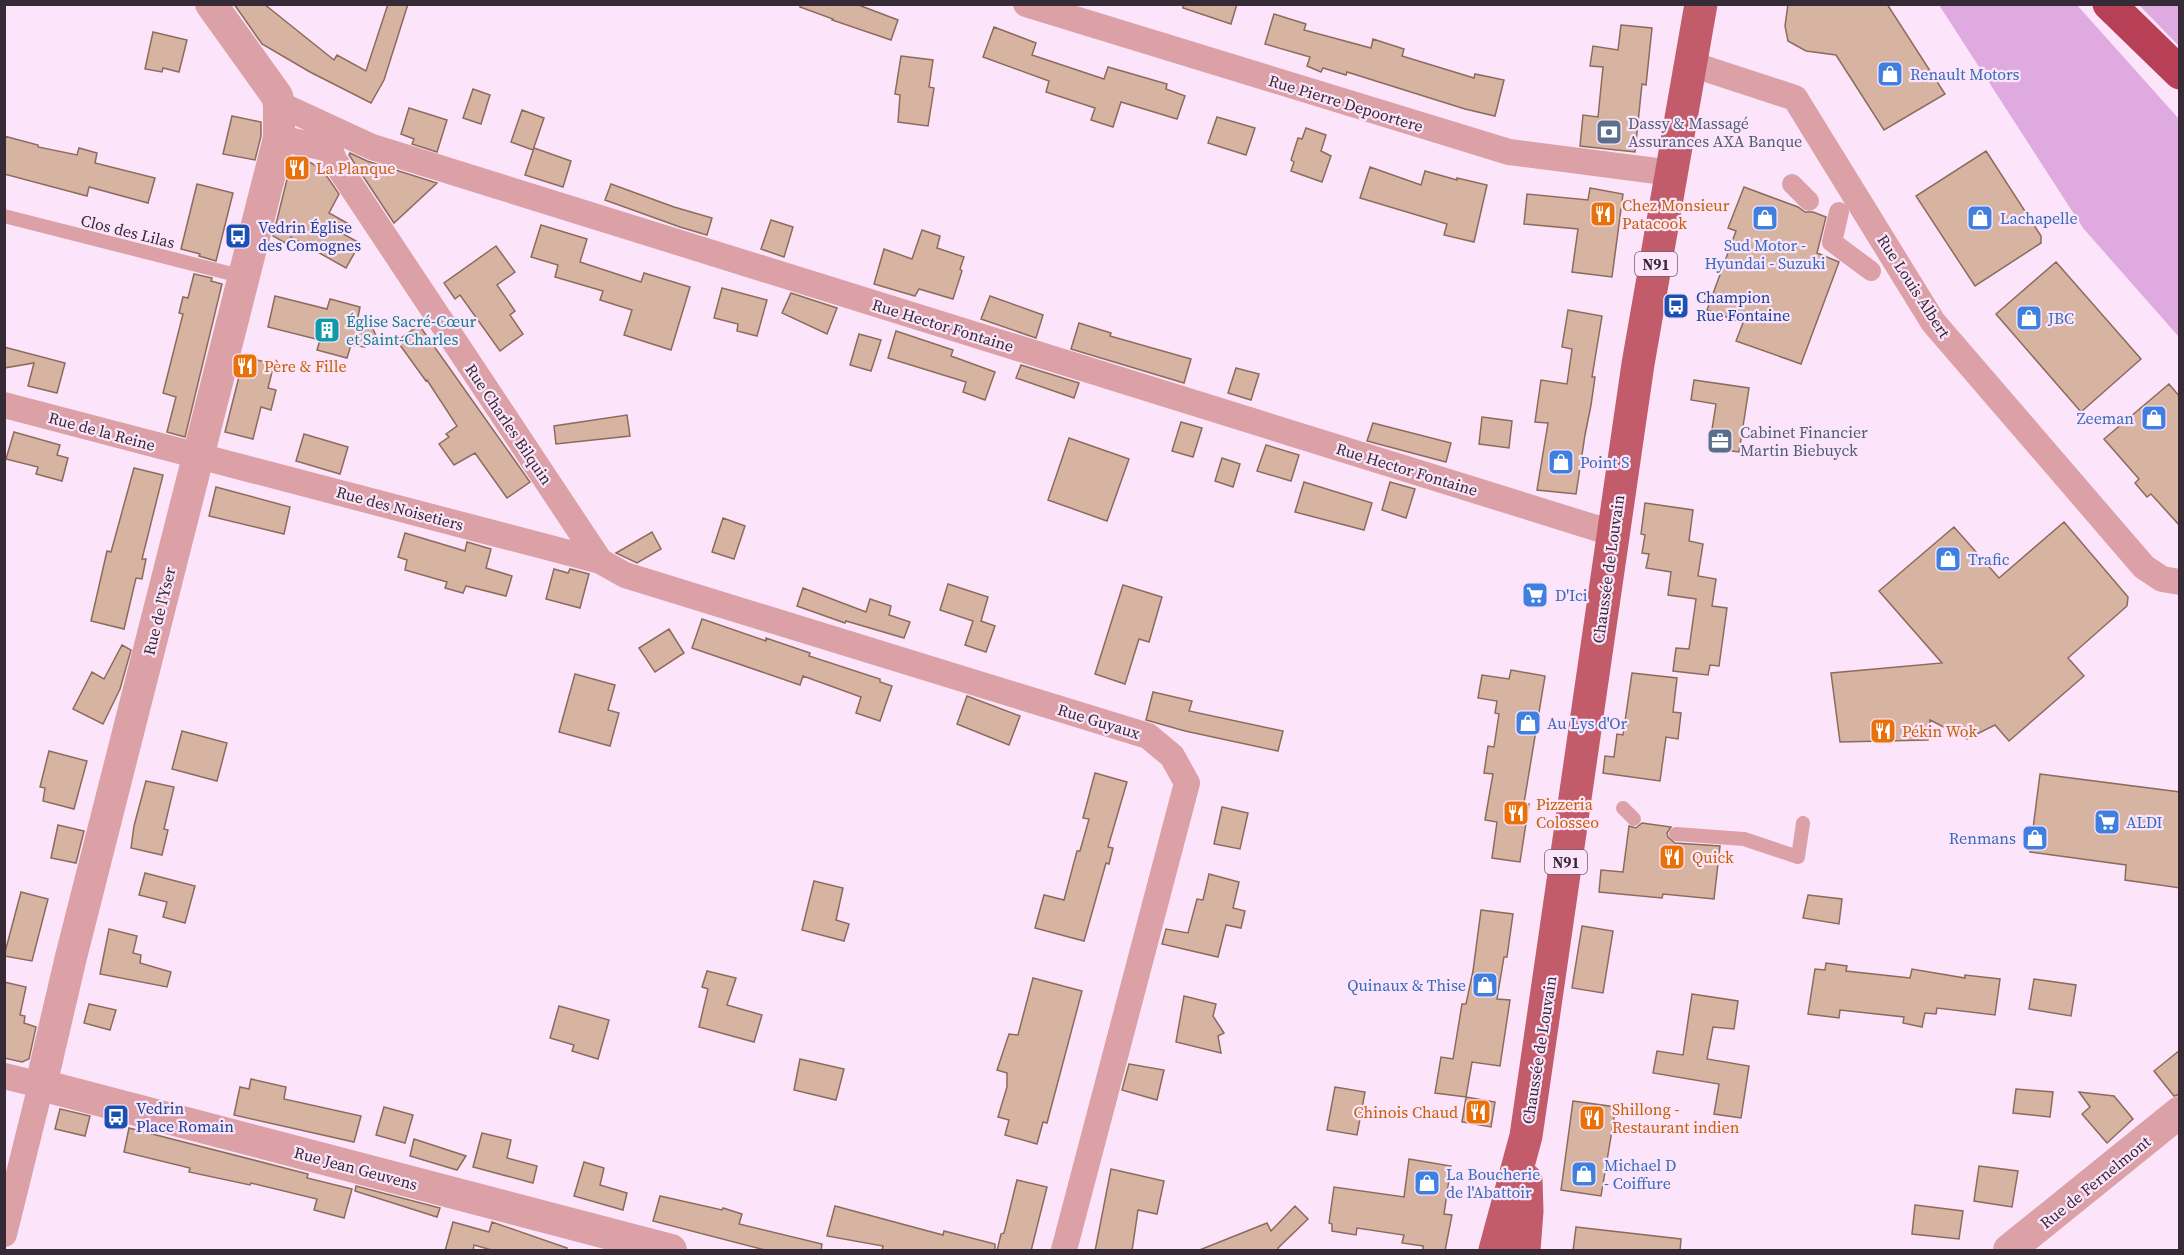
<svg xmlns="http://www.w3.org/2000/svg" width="2184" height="1255" font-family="'Source Serif 4',serif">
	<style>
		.forest { fill: #dfaadf }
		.building { fill: #d7b3a2; stroke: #8c6b5c; stroke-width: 1.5 }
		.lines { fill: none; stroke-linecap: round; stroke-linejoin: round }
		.service { stroke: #dba1a6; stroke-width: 14 }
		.pedestrian { stroke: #dba1a6; stroke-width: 20 }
		.minor { stroke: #dba1a6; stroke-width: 26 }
		.tertiary { stroke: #dba1a6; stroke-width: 32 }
		.primary { stroke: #c25c6b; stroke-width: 33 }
		.motorway { stroke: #b74056; stroke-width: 33 }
		.labels { text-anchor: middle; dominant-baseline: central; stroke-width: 4.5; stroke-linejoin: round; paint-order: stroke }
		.shield { fill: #fce5fb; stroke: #716270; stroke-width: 1.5 }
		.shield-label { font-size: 15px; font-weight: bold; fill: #352a35 }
		.shop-label { font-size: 16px; fill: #366cbe; stroke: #fce5fb; text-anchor: start }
		.street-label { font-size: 16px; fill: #352a35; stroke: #fce5fb }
		.service-label { font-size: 16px; fill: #4e5e75; stroke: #fce5fb; text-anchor: start }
		.food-label { font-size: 16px; fill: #c56008; stroke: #fce5fb; text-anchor: start }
		.transit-label { font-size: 16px; fill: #164399; stroke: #fce5fb; text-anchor: start }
		.culture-label { font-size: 16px; fill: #0d838f; stroke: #fce5fb; text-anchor: start }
	</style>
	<rect width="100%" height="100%" fill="#fce5fb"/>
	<!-- forest -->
	<path class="forest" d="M1939,5H2077L2179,119V337L2083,228Z
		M2139,5H2179V46Z"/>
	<!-- building -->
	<path class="building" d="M234,4H264L334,60L337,55L366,71L388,4H408L384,80L371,103L310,72L262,44Z
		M800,4H856L898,20L891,40L832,20L833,19L800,7Z
		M1183,4H1237L1231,24L1183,8Z
		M1788,4H1887L1945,94L1884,130L1836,55L1806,51L1788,41L1785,26Z
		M1274,14L1306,24L1304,30L1371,48L1373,39L1404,49L1402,56L1474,78L1475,74L1504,80L1495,116L1465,109L1347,72L1346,75L1323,68L1321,72L1307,66L1310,57L1265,44Z
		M1621,25L1652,28L1646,85L1642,84L1635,152L1580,146L1583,115L1598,117L1603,67L1590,66L1593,46L1618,50Z
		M994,27L1036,43L1032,55L1104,79L1108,67L1167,84L1166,89L1185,96L1177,119L1121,102L1113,127L1091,120L1095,108L1046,92L1049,81L983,57Z
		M153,32L187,40L179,72L163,68L162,72L145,69Z
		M901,56L933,60L929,87L934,88L928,126L898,122L900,95L895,94Z
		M473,89L490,95L481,124L463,118Z
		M409,108L447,120L437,152L412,144L414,139L401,134Z
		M522,110L544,118L533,150L511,142Z
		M232,116L261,122V136L255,160L223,154Z
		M1217,117L1255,128L1246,155L1208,143Z
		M1306,128L1326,135L1321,151L1331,156L1322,182L1291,171L1294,162L1291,160L1298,138L1302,139Z
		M4,136L38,145V147L77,155L79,148L97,153L95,163L155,178L148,203L89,187L87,196L4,174Z
		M534,148L571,161L563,187L525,175Z
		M1986,151L2041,236V243L1975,286L1916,196Z
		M350,153L367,161L437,183L394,223L349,155Z
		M295,157L304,159L322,169L339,194L329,213L349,224L343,234L360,243L346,268L291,237L287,244L273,236L291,163Z
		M1370,167L1421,185L1425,171L1457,180V178L1487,185L1474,242L1444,235L1447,224L1360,198Z
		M197,184L233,193L216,261L199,256L200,254L181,249Z
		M611,184L674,207L712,218L707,235L680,227L605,200Z
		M1744,187L1798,207L1805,212H1813L1826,217L1817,253L1839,262L1801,364L1736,341L1743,323L1707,310L1736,231L1728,228Z
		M1590,188L1623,194L1612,277L1572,272L1578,229L1524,224L1527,194L1588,200Z
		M771,220L793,227L784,257L761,249Z
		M541,225L587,239L580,262L641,282L644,273L690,287L671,350L624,335L632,310L600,300L603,291L555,277L558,265L531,257Z
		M922,230L940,236L937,248L964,257L960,269L962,271L953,299L919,289L915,296L874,284L884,249L912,259Z
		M496,246L515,272L497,285L515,311L510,315L523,334L500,351L460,295L455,299L444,283Z
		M2056,262L2141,359L2081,412L1996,314Z
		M194,274L212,278L211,281L222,284L185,437L167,432L176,397L163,393L183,314L179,313L183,297L188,298Z
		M722,288L767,300L757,336L737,331L738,324L714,318Z
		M791,293L837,308L827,334L782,313Z
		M275,296L327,309L330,299L360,307L358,317L372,327L377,338L365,347L351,345L347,358L317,350L320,340L268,327Z
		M990,296L1043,315L1036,338L981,319Z
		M1568,310L1602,316L1592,377H1595L1591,405L1585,435L1576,494L1537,490L1548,423L1535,422L1541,380L1567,384L1572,349L1562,347Z
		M1079,323L1111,333L1110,336L1191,359L1184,383L1071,349Z
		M419,325L530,482L507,498L475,453L454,465L439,444L449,437L446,434L457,426L427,380L426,381L397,341Z
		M896,331L953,350L951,356L995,372L985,400L963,392L966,382L888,358Z
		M859,334L881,340L871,371L850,365Z
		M4,347L65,363L57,393L28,386L34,363L4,368Z
		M244,357L274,364L268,388L276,390L271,410L261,407L253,439L225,432Z
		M1021,365L1079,383L1074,398L1016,378Z
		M1236,368L1259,374L1251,400L1228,393Z
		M1694,380L1749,388L1739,452L1709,448L1716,404L1691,400Z
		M2169,384L2180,397V526L2151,494L2147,497L2135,483L2139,479L2104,439Z
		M627,415L630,436L556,444L554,426Z
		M1482,417L1512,421L1509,448L1479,444Z
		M1181,422L1202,428L1193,457L1172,451Z
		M1373,423L1451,443L1446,462L1367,441Z
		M14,432L60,445L57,455L68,458L62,481L36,474L38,467L6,459Z
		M304,434L348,447L340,474L296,461Z
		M1069,438L1129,459L1107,521L1048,500Z
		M1266,445L1299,455L1291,481L1257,471Z
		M1222,458L1240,464L1233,487L1215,481Z
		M134,468L163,475L142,559H146L142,579L136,578L124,629L91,621L107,551L111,552Z
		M1304,482L1372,503L1364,530L1295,512Z
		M1390,482L1415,489L1406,518L1382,510Z
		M216,487L290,507L284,534L209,516Z
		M1645,503L1693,510L1689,541L1703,544L1698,576L1716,579L1712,606L1727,608L1719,666L1710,665L1708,675L1673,671L1676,648L1689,649L1696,599L1668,595L1671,572L1646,568L1649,554L1642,553L1645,535L1641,534Z
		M723,518L745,526L734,559L712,552Z
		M2064,522L2128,597L2127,606L2068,658L2084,676L2009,741L1995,725L1967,739L1930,720L1928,740L1840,742L1831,673L1942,663L1879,591L1954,527L1999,578Z
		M652,532L661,549L637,563L616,553Z
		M405,533L465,551L467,542L491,549L486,568L512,576L506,596L466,586L463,593L445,588L447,582L405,570L407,560L398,557Z
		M554,569L568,573L570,569L589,574L580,608L546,599Z
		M948,584L988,597L981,621L995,626L986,652L965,645L973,621L940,610Z
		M1123,585L1162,597L1149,642L1139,639L1125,684L1095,674Z
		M803,588L866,612L870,599L891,606L889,615L910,622L904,638L846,621L845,623L797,606Z
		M702,619L766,641V638L810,653L809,656L880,679V682L892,686L880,721L856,713L861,697L803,676L800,685L692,648Z
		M669,629L684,653L655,672L639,648Z
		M122,645L131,650L120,689L103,724L73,709L92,672L104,679Z
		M1511,670L1545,676L1524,803L1529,804L1520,862L1492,858L1497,822L1485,820L1493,774L1484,773L1488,746L1494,747L1499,714L1495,713L1497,701L1478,698L1482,675L1509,679Z
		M1632,673L1677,678L1673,712L1681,713L1678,739L1666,737L1660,781L1603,773L1605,756L1614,757L1617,734L1623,735Z
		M575,674L615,685L608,710L619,713L610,746L559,732Z
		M1153,692L1192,701L1189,711L1283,731L1278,751L1185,731L1146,720Z
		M967,696L1020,716L1009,745L957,724Z
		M182,731L227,743L217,781L172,769Z
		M49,751L87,761L74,809L43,801L45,788L40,787Z
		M1095,773L1127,782L1108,847L1113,848L1109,864L1106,863L1084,941L1035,928L1044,895L1064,900L1077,851H1080L1089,819L1083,818Z
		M2040,774L2180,792V888L2125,880L2126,865L2030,852Z
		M146,781L174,787L164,829L168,830L162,855L131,848L134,826Z
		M1222,807L1248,813L1240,849L1214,844Z
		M1642,823L1671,827L1667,833L1668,837L1675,843L1720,846L1714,899L1663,894L1662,898L1599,892L1601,870L1623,872L1629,826L1636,828Z
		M58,825L84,831L76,863L51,858Z
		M145,873L195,886L185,923L163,917L167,902L139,895Z
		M1209,874L1239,882L1233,908L1245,911L1241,928L1226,925L1218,957L1162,944L1166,929L1188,933L1197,899L1203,900Z
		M814,881L843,888L836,920L849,924L844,941L802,930Z
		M21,892L48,899L32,961L4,956Z
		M1808,895L1842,899L1839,924L1803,918Z
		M1481,910L1513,914L1507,957H1504L1497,999L1510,1000L1500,1066L1472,1062L1466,1097L1435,1093L1441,1057L1453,1059L1462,1004H1466L1473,971Z
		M1582,926L1613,931L1603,993L1572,988Z
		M109,929L137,936L133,953L141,955L140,963L171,972L167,987L100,974Z
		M1826,963L1847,966L1846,971L1910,978L1912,969L1965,978V975L2000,979L1995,1015L1937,1008L1936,1014L1925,1013L1922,1027L1903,1023L1904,1017L1840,1010L1839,1018L1808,1014L1815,969L1825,970Z
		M707,971L736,978L727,1005L762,1015L754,1042L699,1027L708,989L702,987Z
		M1033,978L1082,991L1047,1123L1043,1122L1037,1144L1005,1135L1009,1120L998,1117L1007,1087V1073L997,1070L1009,1034L1018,1035Z
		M2034,979L2076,985L2071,1016L2029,1009Z
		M4,982L26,987L20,1015L25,1016L24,1023L36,1027L29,1059L22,1062L4,1058Z
		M1692,994L1738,1001L1734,1029L1713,1027L1707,1059L1749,1066L1741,1118L1714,1114L1719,1084L1653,1073L1657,1051L1683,1055Z
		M1184,996L1216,1004L1213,1016L1224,1033L1218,1036L1221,1053L1176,1042Z
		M89,1004L116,1010L110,1030L84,1023Z
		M559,1006L609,1020L598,1059L572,1051L574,1045L550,1038Z
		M2180,1050V1094L2174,1096L2154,1071Z
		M800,1059L844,1069L836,1100L794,1090Z
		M1129,1064L1164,1070L1157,1100L1122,1090Z
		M251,1079L286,1087L284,1099L361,1116L354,1142L234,1115L240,1087L249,1089Z
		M1335,1087L1365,1092L1357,1135L1327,1130Z
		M2016,1089L2053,1092L2050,1117L2013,1113Z
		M2079,1092L2114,1096L2133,1119L2107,1143L2082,1114L2090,1107Z
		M1466,1097L1495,1102L1491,1127L1462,1122Z
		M1573,1101L1616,1107L1601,1196L1561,1190Z
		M384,1107L413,1115L405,1143L376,1135Z
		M60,1109L90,1116L85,1136L55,1129Z
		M129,1128L308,1174L307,1178L352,1189L344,1218L314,1210L317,1199L251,1183L250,1185L189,1172L190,1168L124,1152Z
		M482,1133L511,1140L507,1158L537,1166L533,1183L473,1167Z
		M414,1139L466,1156L457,1170L410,1156Z
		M1409,1159L1451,1166L1444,1214L1452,1215L1445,1251H1423V1246L1402,1243L1404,1235L1357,1228L1356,1235L1332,1231V1224L1329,1223L1334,1187L1404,1197Z
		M584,1162L604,1168L600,1185L627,1193L623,1210L574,1196Z
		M1979,1166L2018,1171L2012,1207L1974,1201Z
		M1111,1169L1164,1181L1157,1214L1138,1210L1132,1251H1095Z
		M1017,1180L1047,1187L1031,1251H997L1001,1234L1004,1233Z
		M356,1186L440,1208L437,1217L355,1191Z
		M660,1196L722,1210L723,1208L742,1214L739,1224L822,1244L821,1251H769L653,1221Z
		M1915,1205L1963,1211L1959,1239L1912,1234Z
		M835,1206L943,1235L944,1231L995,1244V1251H882L883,1246L827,1236Z
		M1295,1206L1308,1219L1278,1248L1279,1251H1197L1267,1223L1271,1231Z
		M453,1222L489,1232L492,1222L567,1248L566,1251H495L474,1245L473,1251H445Z
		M1576,1227L1681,1239L1680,1251H1573Z"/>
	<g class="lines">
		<!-- service -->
		<path class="service" d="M4,216L244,277
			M1623,808L1634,819
			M1676,834L1744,839L1798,857L1803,823"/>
		<!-- pedestrian -->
		<path class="pedestrian" d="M1792,184L1809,201
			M1839,212L1832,242L1871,271"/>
		<!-- minor -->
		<path class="minor" d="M1026,4L1509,152L1672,173
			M1691,64L1795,98L1933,322L2144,567L2162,579L2180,582
			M279,104L372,147L1612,533
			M279,138L330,149
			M330,149L334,160L600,561
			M4,405L600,561L625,575L1148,736L1172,756L1187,783L1064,1250
			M4,1076L41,1085L4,1234"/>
		<!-- tertiary -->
		<path class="tertiary" d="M211,4L277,96L279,104V138L71,957L41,1085L671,1250
			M2009,1250L2180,1112"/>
		<!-- primary -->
		<path class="primary" d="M1495,1250L1526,1136L1638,364L1701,4
			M1524,1250L1527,1211L1526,1180"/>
		<!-- motorway -->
		<path class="motorway" d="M2109,4L2180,73"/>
	</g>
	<!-- icons -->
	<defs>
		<g id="shop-square" transform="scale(1.35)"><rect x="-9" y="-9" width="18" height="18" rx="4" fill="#3f7fe0" stroke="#fce5fb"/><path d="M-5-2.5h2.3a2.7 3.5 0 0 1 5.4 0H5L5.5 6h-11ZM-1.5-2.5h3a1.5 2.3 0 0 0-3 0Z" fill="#fff"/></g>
		<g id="bank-square" transform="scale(1.35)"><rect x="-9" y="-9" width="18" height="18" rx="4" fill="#5c6f8a" stroke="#fce5fb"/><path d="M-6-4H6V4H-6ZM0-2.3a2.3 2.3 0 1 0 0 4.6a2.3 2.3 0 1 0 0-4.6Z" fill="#fff"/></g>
		<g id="restaurant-square" transform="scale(1.35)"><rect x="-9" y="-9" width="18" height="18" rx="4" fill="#e8710a" stroke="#fce5fb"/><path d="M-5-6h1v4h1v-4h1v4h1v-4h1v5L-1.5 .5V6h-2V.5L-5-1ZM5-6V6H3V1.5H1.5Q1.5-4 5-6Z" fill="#fff"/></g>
		<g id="bus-square" transform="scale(1.35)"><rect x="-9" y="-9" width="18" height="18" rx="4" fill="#1a4fb4" stroke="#fce5fb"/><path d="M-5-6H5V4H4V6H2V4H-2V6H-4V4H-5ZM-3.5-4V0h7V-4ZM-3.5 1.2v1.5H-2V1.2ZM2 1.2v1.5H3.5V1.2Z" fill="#fff"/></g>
		<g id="building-square" transform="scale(1.35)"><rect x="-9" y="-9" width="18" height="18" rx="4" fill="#0f9aa8" stroke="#fce5fb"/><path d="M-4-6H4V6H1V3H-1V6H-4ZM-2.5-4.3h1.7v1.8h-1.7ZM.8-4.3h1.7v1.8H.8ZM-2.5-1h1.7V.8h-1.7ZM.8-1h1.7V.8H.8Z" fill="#fff"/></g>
		<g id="office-square" transform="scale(1.35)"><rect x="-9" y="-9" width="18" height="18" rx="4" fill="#5c6f8a" stroke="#fce5fb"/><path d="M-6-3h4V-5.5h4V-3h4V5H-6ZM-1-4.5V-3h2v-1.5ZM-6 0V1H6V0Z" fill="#fff"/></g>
		<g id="supermarket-square" transform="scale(1.35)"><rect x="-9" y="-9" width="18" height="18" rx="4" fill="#3f7fe0" stroke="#fce5fb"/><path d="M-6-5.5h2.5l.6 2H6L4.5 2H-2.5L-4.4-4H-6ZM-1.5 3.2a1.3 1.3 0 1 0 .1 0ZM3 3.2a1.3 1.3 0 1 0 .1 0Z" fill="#fff"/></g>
	</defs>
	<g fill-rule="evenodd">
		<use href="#shop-square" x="1890" y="74"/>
		<use href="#bank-square" x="1609" y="132"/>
		<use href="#restaurant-square" x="297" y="168"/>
		<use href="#restaurant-square" x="1603" y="214"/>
		<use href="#shop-square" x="1765" y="218"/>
		<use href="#shop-square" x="1980" y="218"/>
		<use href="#bus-square" x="238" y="236"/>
		<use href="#bus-square" x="1676" y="306"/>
		<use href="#shop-square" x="2029" y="318"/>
		<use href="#building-square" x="327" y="330"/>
		<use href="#restaurant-square" x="245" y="366"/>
		<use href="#shop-square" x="2154" y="418"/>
		<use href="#office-square" x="1720" y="441"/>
		<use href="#shop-square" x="1561" y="462"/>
		<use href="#shop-square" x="1948" y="559"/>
		<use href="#supermarket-square" x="1535" y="595"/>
		<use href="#shop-square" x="1528" y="723"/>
		<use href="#restaurant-square" x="1883" y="731"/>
		<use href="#restaurant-square" x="1516" y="813"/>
		<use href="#supermarket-square" x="2107" y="822"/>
		<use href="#shop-square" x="2035" y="838"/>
		<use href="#restaurant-square" x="1672" y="857"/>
		<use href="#shop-square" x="1485" y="985"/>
		<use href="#restaurant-square" x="1478" y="1112"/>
		<use href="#bus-square" x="116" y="1117"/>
		<use href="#restaurant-square" x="1592" y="1118"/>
		<use href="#shop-square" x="1584" y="1174"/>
		<use href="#shop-square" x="1427" y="1183"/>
	</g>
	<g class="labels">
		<!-- shield labels -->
		<g class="shield">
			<rect x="1635" y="252" width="42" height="24" rx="4.5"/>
			<rect x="1545" y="850" width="42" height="24" rx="4.5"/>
		</g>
		<g class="shield-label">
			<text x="1656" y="264">N91</text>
			<text x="1566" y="862">N91</text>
		</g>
		<!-- shop labels -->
		<g class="shop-label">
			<text x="1910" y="74">Renault Motors</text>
			<text x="2000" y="218">Lachapelle</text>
			<text x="1765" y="245" text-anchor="middle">Sud Motor -<tspan x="1765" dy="18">Hyundai - Suzuki</tspan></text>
			<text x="2048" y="318">JBC</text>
			<text x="2134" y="418" text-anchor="end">Zeeman</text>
			<text x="1580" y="462">Point S</text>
			<text x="1968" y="559">Trafic</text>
			<text x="1555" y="595">D'Ici</text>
			<text x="1547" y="723">Au Lys d'Or</text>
			<text x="2126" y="822">ALDI</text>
			<text x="2016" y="838" text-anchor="end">Renmans</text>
			<text x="1466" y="985" text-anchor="end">Quinaux &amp; Thise</text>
			<text x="1604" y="1165">Michael D<tspan x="1604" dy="18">- Coiffure</tspan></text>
			<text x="1446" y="1174">La Boucherie<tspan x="1446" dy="18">de l'Abattoir</tspan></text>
		</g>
		<!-- street labels -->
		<g class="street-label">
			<text transform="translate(1346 103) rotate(17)">Rue Pierre Depoortere</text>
			<text transform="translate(128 231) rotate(14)">Clos des Lilas</text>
			<text transform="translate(1914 286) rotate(57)">Rue Louis Albert</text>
			<text transform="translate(943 325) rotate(17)">Rue Hector Fontaine</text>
			<text transform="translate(509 424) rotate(56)">Rue Charles Bilquin</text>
			<text transform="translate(102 431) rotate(15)">Rue de la Reine</text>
			<text transform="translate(1407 469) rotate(17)">Rue Hector Fontaine</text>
			<text transform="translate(400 508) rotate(15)">Rue des Noisetiers</text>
			<text transform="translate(1608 569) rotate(-82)">Chaussée de Louvain</text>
			<text transform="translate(159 611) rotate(-76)">Rue de l'Yser</text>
			<text transform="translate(1099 721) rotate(17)">Rue Guyaux</text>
			<text transform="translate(1539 1050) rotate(-81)">Chaussée de Louvain</text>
			<text transform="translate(356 1168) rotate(15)">Rue Jean Geuvens</text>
			<text transform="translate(2095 1182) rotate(-39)">Rue de Fernelmont</text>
		</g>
		<!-- service labels -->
		<g class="service-label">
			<text x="1628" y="123">Dassy &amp; Massagé<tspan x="1628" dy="18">Assurances AXA Banque</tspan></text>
			<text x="1740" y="432">Cabinet Financier<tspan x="1740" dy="18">Martin Biebuyck</tspan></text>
		</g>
		<!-- food labels -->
		<g class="food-label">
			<text x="316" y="168">La Planque</text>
			<text x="1622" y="205">Chez Monsieur<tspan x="1622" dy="18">Patacook</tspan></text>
			<text x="264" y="366">Père &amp; Fille</text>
			<text x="1902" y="731">Pékin Wok</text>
			<text x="1536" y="804">Pizzeria<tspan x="1536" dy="18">Colosseo</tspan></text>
			<text x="1692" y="857">Quick</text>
			<text x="1612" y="1109">Shillong -<tspan x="1612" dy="18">Restaurant indien</tspan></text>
			<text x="1458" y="1112" text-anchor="end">Chinois Chaud</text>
		</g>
		<!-- transit labels -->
		<g class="transit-label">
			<text x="258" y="227">Vedrin Église<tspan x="258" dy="18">des Comognes</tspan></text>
			<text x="1696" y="297">Champion<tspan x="1696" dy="18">Rue Fontaine</tspan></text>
			<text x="136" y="1108">Vedrin<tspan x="136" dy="18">Place Romain</tspan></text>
		</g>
		<!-- culture labels -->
		<g class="culture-label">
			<text x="346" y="321">Église Sacré-Cœur<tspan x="346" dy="18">et Saint-Charles</tspan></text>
		</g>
	</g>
	<!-- border -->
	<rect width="2184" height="1255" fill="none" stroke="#352a35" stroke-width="12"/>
</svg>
